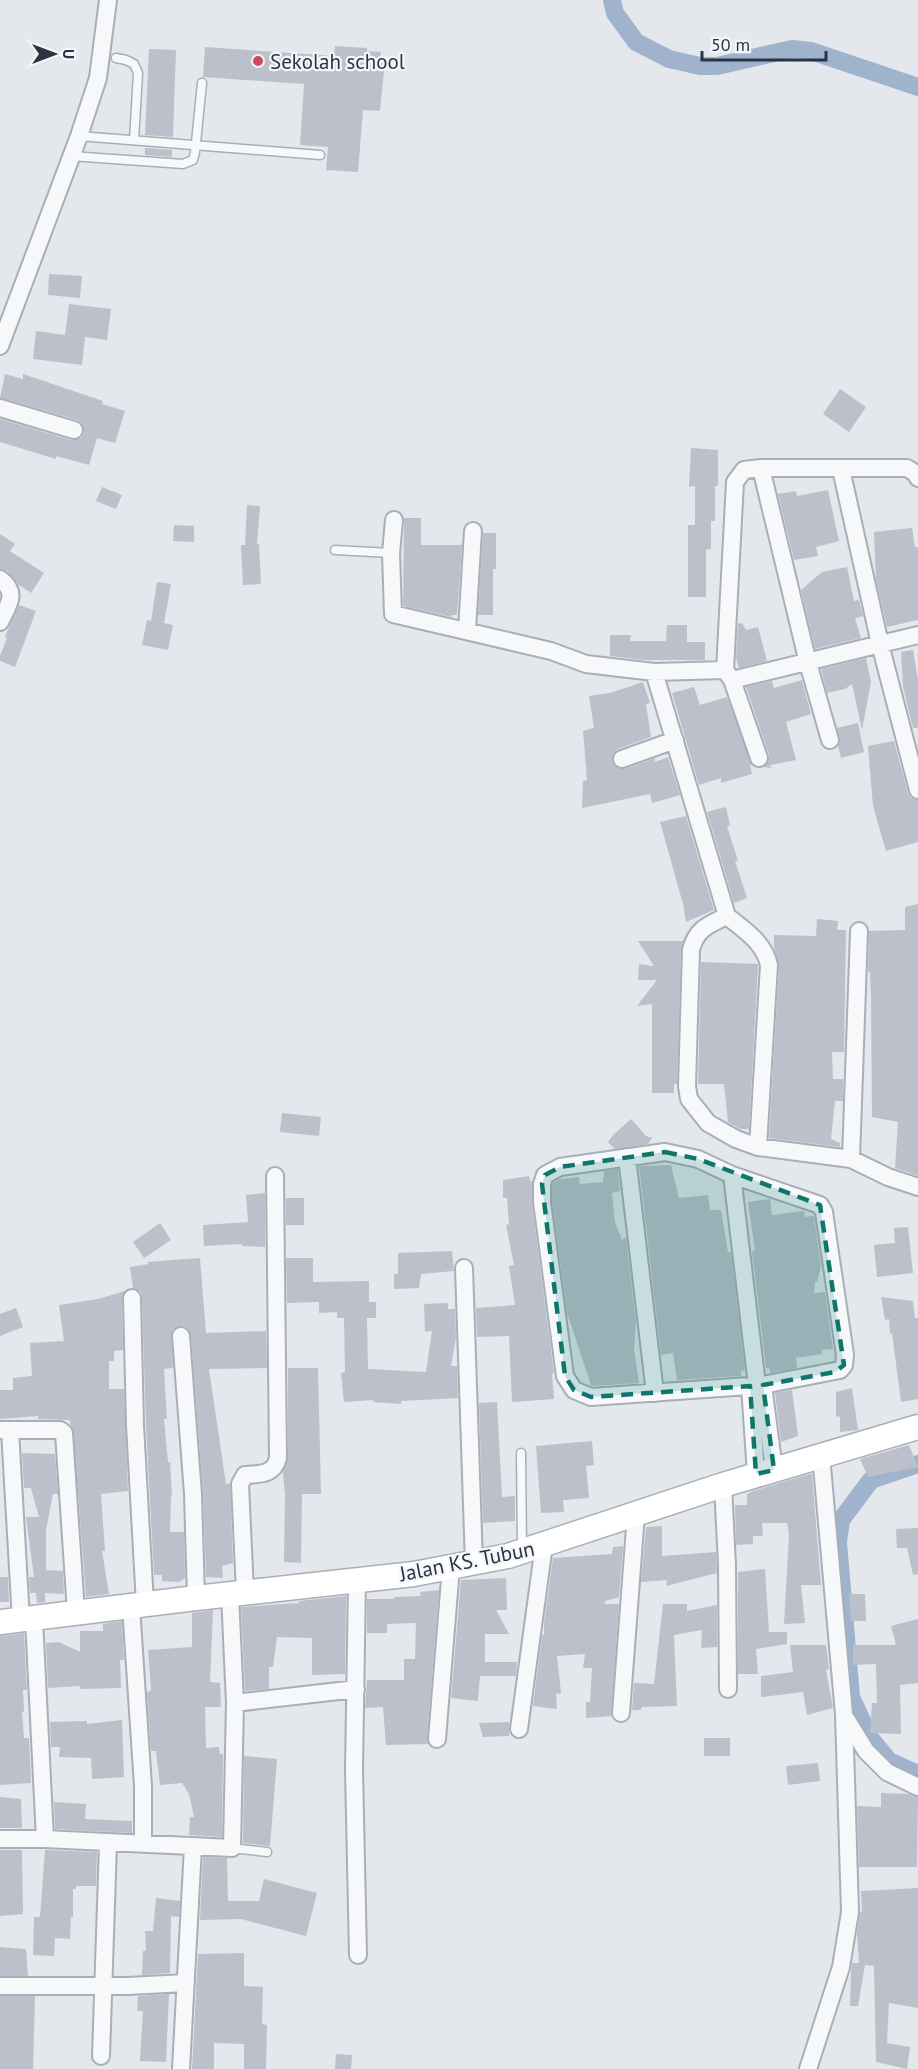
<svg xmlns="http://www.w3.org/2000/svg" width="918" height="2069" font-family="'PT Sans',sans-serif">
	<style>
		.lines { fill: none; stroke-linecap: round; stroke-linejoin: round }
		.canal { stroke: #9fb4cc; stroke-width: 18 }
		.building { fill: #bbc0ca }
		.lane-casing { stroke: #a9aeb7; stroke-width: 11 }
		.street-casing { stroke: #a9aeb7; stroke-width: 20 }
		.secondary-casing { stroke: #a9aeb7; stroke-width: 27 }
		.lane { stroke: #f7f8fa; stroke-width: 8 }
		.street { stroke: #f7f8fa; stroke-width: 16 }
		.secondary { stroke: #fff; stroke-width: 24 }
		.marked { fill: #0f766e; fill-opacity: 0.2; stroke: #0f766e; stroke-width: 4.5; stroke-dasharray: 12 8; stroke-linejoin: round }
		.poi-dot { fill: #d1495b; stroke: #f4f6f9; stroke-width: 2 }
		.labels { text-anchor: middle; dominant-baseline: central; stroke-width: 4.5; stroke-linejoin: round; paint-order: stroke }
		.poi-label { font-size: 21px; fill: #2b3445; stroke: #f4f6f9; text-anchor: start }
		.street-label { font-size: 21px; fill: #2b3445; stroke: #f4f6f9 }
	</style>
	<rect width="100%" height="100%" fill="#e4e7ec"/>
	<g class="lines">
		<!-- canal -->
		<path class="canal" d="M612,0L615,13L636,42L669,59L700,66H717L792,49L811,51L918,87
			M918,1464L871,1480L841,1520L838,1542L851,1697L870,1738L889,1761L918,1774"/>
	</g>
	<!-- building -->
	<path class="building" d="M335,46L367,48V51L381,52L380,60H385L380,111L363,110L358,172L326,170L328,147L300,145L304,84L203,77L205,47L334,56Z
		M149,49L176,50L173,137L145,135Z
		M145,148L172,150V157L145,155Z
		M49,274L82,276L80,298L48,295Z
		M69,304L111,309L107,340L85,337L82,365L33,359L36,331L65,335Z
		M5,374L23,379V374L103,401L102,404L125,411L115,443L97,438L89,465L56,456V459L0,442V419L71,440L81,438L84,432L82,423L77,420L0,398Z
		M840,389L866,407L849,432L823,414Z
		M691,448L718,450V486H715V521H711V549L706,550V597H688V525H695V486L689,487Z
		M102,487L122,495L116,509L96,501Z
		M828,490L839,541L816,547L818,556L794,560L778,494L796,491L797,496Z
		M247,505L260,506L257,544H259L261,584L243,585L241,545H245Z
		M404,518H421V545H462L457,615H452V617L403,606Z
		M174,525L194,526V542L173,541Z
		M912,528L915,547H918V620L887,627L876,580L874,532Z
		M483,533H496V569H493V615H478Z
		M0,534L15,544L10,551L44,573L31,593L19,585L7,571L0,569Z
		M847,567L854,601L859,600L863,616L855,618L861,638L815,649L801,590L822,572Z
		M157,582L171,584L164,623L173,625L168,650L142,645L147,620L151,621Z
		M19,605L36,611L15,667L0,661V656L7,638L5,637L8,629Z
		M742,623L746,630L758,627L767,661L739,668L736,658L738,624Z
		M667,625H687V642H705V660H644L610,656V635H631L630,641H666Z
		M913,650L918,680V728H913L903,687L901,652Z
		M866,658L871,682L862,730L852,684L845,689L827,693L821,669Z
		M802,680L811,714L786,722L796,760L770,765L771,768L763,767L769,761V755L746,687L772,681L774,688Z
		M643,682L650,703L646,704L651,737L618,749L614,753L612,762L616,767L625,769L655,758V762L668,757L680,795L652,803L650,794L582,808L583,781L587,780L583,731L594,728L589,696L610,693Z
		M694,687L700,705L727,697L752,765H750L752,774L721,783V778L699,785L672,693Z
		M858,723L864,752L841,758L838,746L840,738L837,728Z
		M894,741L908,793L911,798L918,800V842L886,851L873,806L868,746Z
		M726,807L730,825L727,826L738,861H735L747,898L734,903L707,812Z
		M686,816L714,910L686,922L683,904L660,822Z
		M918,904V1176L895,1168L898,1122L872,1117L871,997L870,972H868L869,931L905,930V907Z
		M817,919L838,921L837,930H846L844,1052H832L833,1079H843V1101H835L831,1139L840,1143V1147L769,1138L779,966L774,948V935L816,936Z
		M638,941H683L681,950L677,1084H674V1093H652V1004L637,1006L657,980H638L639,964L654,966Z
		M701,962L758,964V966L749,1129H740L728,1122L724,1084H698Z
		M282,1113L321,1117L319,1136L280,1132Z
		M631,1119L646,1136L652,1138L648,1144L615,1149L608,1142L613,1135Z
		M671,1165L679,1198L708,1195L710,1210H721L728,1252H731L745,1370L741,1371V1376L677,1380L673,1353L661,1355L639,1166Z
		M618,1169L620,1191L612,1193L615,1222L622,1240L626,1237L636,1323L634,1349L639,1383L593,1386L591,1385L567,1313L552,1201V1186L554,1182L560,1179L579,1177L580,1184L603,1182L604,1171Z
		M529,1176L530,1181H532V1203L554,1373L552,1374L554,1399L512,1402L509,1336L477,1337L476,1308L515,1305L509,1266L514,1265L506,1225L509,1224L507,1198H503V1180Z
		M265,1193V1247L242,1246V1244L204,1246L203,1225L248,1222L246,1195Z
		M286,1198H304V1225H286Z
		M770,1199L772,1215L804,1211L805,1217L814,1216L821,1266L817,1282H815L814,1293L825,1292L833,1349L822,1350V1354L796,1358L797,1368L770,1373L769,1368H766L752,1251L755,1250L748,1202Z
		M160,1223L171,1240L144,1258L133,1242Z
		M908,1227L913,1273L877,1277L874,1245L895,1243L894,1228Z
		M452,1251L454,1271L421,1274L419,1288L394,1289V1274H398V1253Z
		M200,1258L206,1333L266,1331L267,1368L209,1369L226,1484L230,1483L233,1563L222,1566L223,1578L206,1577L203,1493L191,1335L189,1330L185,1326L176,1327L172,1331L173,1368L164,1369L167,1419H164L168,1462H170L172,1496H171L170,1532H184L185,1578L179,1582L162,1581V1575H154L146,1425L142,1298L141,1292L133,1288L130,1267L149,1264L147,1262Z
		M286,1258H313V1282L369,1281V1302H376V1318H367L368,1369L426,1372L432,1331L425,1332L424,1304L448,1303V1309H455L456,1338L451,1366H457L458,1398L401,1401V1404L373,1402V1400L344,1402L341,1373L345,1372L344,1318H337V1312L319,1313V1302L287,1303Z
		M125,1291L122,1298L123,1350L114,1351V1361H109V1389H124L128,1491L101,1494L105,1551H102L109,1594L86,1597L73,1428L70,1424V1420L38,1419V1416L0,1419V1390H13V1378L32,1376L30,1343L64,1341L59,1305L98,1299Z
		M881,1297L913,1301L915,1318H918V1399L901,1402L892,1333L890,1334L889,1319L885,1320Z
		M16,1308L23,1327L0,1336V1314Z
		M288,1368H318L321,1494H302L301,1563L284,1562L285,1495L283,1472L288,1458Z
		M852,1388L858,1430L840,1432V1417L836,1416V1392Z
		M792,1390L798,1436L781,1442L775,1393Z
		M497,1402L502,1497L515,1496V1521L483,1523L479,1403Z
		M592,1441L594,1465L586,1466L589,1498L563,1500L564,1512L541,1513L536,1446Z
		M909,1445L918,1467L868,1477L860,1459Z
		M22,1453L55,1454L58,1494H53L46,1530V1570L63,1571L64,1594L45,1593V1602L37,1603L36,1593H30L29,1577H34L26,1517H39L31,1488H24Z
		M809,1474H812L821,1585H801L805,1623L784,1624L789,1534L787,1523H762L763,1536H753V1544L736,1545L735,1505H747V1494L753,1491Z
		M662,1526V1556L716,1552L717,1573L666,1586L667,1580L641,1582L646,1527Z
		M918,1528V1574L913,1575L907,1548H897L896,1529Z
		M623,1546L619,1597L605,1601V1604H619L611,1716L586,1718V1702H590L592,1668H583L585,1654L557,1656L561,1693L556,1694L557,1709L533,1706L542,1635H544V1623L553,1558L612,1554L613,1547Z
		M765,1569L769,1632H787V1644L756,1649L758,1674H738V1572Z
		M0,1577H8L9,1602H0Z
		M506,1578L507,1610H496L509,1634H485V1662H517L516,1676H480L478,1701L451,1698L461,1580Z
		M439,1590L427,1738L428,1744L386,1745L383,1707L365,1708L367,1680H404V1659H415L416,1623L387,1624V1633H367V1599H394V1597L421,1596L420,1592Z
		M849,1594H865L866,1621H851Z
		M346,1596L345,1674L312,1675V1638L277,1637L273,1667H269V1689L245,1691L241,1607L299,1603V1601Z
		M663,1604H687V1611L717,1605V1647L701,1648L702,1630L674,1635L677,1706L642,1707L641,1710H632L634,1683L654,1684Z
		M213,1610L210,1682L220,1683L221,1707H205L206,1748L219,1747L220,1754H223L222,1837L189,1835L190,1817H194L189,1794L182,1783L160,1785L156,1751H151L147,1693L151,1690L148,1650L192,1647V1613Z
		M918,1619V1683L900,1685L901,1734L870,1733L872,1703H877L876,1664L853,1665V1645H896L891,1626Z
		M122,1621L124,1660H120L121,1688L80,1689V1686L48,1688L46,1643L59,1642L80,1652V1631H103V1624Z
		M24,1633L27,1690H23L24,1712H22L24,1738H29L31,1783L0,1785V1636Z
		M790,1645H826L829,1669L826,1670L833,1708L807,1715L803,1692L761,1697V1676L793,1672Z
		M122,1720L124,1777L92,1779L91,1758L59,1757L60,1747H51L50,1722L87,1721V1724Z
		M509,1722V1736L483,1737L479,1723Z
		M704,1738H730V1756H704Z
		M244,1756L277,1759L270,1846L243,1843Z
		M818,1763L820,1781L788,1785L786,1766Z
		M881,1793L909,1794L918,1797L917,1867H859L857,1806L881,1807Z
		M0,1797L21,1799L22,1828H0Z
		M54,1802L86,1804L85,1819L132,1821V1833L55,1829Z
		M0,1850H22L23,1914L0,1916Z
		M45,1850L97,1852L96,1886H76V1889H73V1917H71L70,1939L55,1938L54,1956L33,1955L34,1917H40Z
		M203,1857L227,1858L228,1901H259L264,1879L317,1893L306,1936L241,1919L200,1920Z
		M918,1888V2008L889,2003L887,2043L910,2047L907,2069L876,2062L874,1966L865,1965L858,2006H850L851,1972L852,1963H859L857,1934L860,1912H862L861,1891Z
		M156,1898L180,1901L179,1917L171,1916L170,1973L142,1975L143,1951H146L145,1931H153Z
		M0,1947L26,1949L28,1976H0Z
		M244,1953V1986L263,1987L262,2024L267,2025L266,2069H244V2044L214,2043V2069H192L198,1954Z
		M169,1994L166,2062L140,2061L143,2011H137L138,1996Z
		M0,1996H35L33,2069H0Z
		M336,2054L352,2055L351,2069H335Z"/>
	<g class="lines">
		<!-- lane casing -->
		<g class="lane-casing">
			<path id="lane" d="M116,58L126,60L134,64L138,73L134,140
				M79,136L320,155
				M71,156L183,164L193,160L195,152L202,83
				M335,550L391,553
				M521,1453L522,1548
				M232,1848L267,1852"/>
		</g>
		<!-- street casing -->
		<g class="street-casing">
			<path id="street" d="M0,346L79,136L98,78L108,0
				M0,408L74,430
				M761,468L808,663L830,740
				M841,469L880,644L918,790
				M394,520L391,553L393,614L551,651L586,664L654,672L725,670L732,680L918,635
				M0,579C19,593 8,605 0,622
				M467,630L473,531
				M725,670L735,482L744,470L761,468H907L915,473L918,478
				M654,672L727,916C744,930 764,942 769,965L758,1147
				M732,680L759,758
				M622,759L675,740
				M727,916C708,925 696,929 691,950L687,1086L689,1099L708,1123L736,1139L758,1147L851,1159L888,1177L918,1187
				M665,1152L698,1159L732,1175L820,1205L824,1212L845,1355L844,1365L840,1370L763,1385L591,1397L574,1390L565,1376L542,1202V1184L545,1175L560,1167Z
				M627,1157L655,1393
				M851,1159L859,931
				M732,1175L757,1385
				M464,1268L474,1563
				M132,1298L135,1425L145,1604
				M181,1336L193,1494L196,1598
				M763,1385L774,1470
				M750,1386L756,1474
				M0,1430H60L64,1433L76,1612
				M10,1430L21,1620
				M723,1485L727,1565L728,1689
				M357,1580L354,1770L358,1955
				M245,1592L240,1484L245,1475C260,1474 274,1475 278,1458L275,1176
				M131,1606L143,1786V1844
				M34,1619L45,1839
				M235,1703L356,1689
				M621,1713L636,1514
				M845,1717L866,1751L887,1772L918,1787
				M519,1729L544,1545
				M437,1739L451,1567
				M0,1839H45L232,1848L235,1703L230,1594
				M0,1986H127L186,1983
				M101,2056L108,1843
				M181,2069L193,1847
				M808,2069L841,1967L850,1912L844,1714L821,1455"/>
		</g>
		<!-- secondary casing -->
		<g class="secondary-casing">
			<path id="secondary" d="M0,1622L196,1598L414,1574L508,1556L723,1485L918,1427"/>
		</g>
		<!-- lane -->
		<use href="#lane" class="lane"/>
		<!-- street -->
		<use href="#street" class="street"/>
		<!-- secondary -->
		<use href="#secondary" class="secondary"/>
	</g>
	<!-- marked area -->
	<path class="marked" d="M665,1152L698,1159L820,1205L844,1365L835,1372L763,1385L774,1470L756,1474L750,1386L591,1397L574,1390L565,1376L542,1184L545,1175L560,1167Z"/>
	<!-- markers -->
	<circle class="poi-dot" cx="258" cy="61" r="6"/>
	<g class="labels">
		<!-- poi labels -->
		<g class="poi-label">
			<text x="270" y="61">Sekolah school</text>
		</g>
		<!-- street labels -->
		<g class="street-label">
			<text transform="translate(467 1561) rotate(-11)">Jalan KS. Tubun</text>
		</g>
	</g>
	<!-- north arrow -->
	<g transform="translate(54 54) rotate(90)" stroke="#f4f6f9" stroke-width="4.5" paint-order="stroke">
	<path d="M0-4.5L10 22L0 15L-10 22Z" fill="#2b3445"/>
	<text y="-9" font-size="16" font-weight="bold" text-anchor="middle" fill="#2b3445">U</text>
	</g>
	<!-- scale -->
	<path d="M702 51v9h124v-9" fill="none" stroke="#2b3445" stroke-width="3"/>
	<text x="711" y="51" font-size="18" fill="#2b3445" stroke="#f4f6f9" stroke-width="4.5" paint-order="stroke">50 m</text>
</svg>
